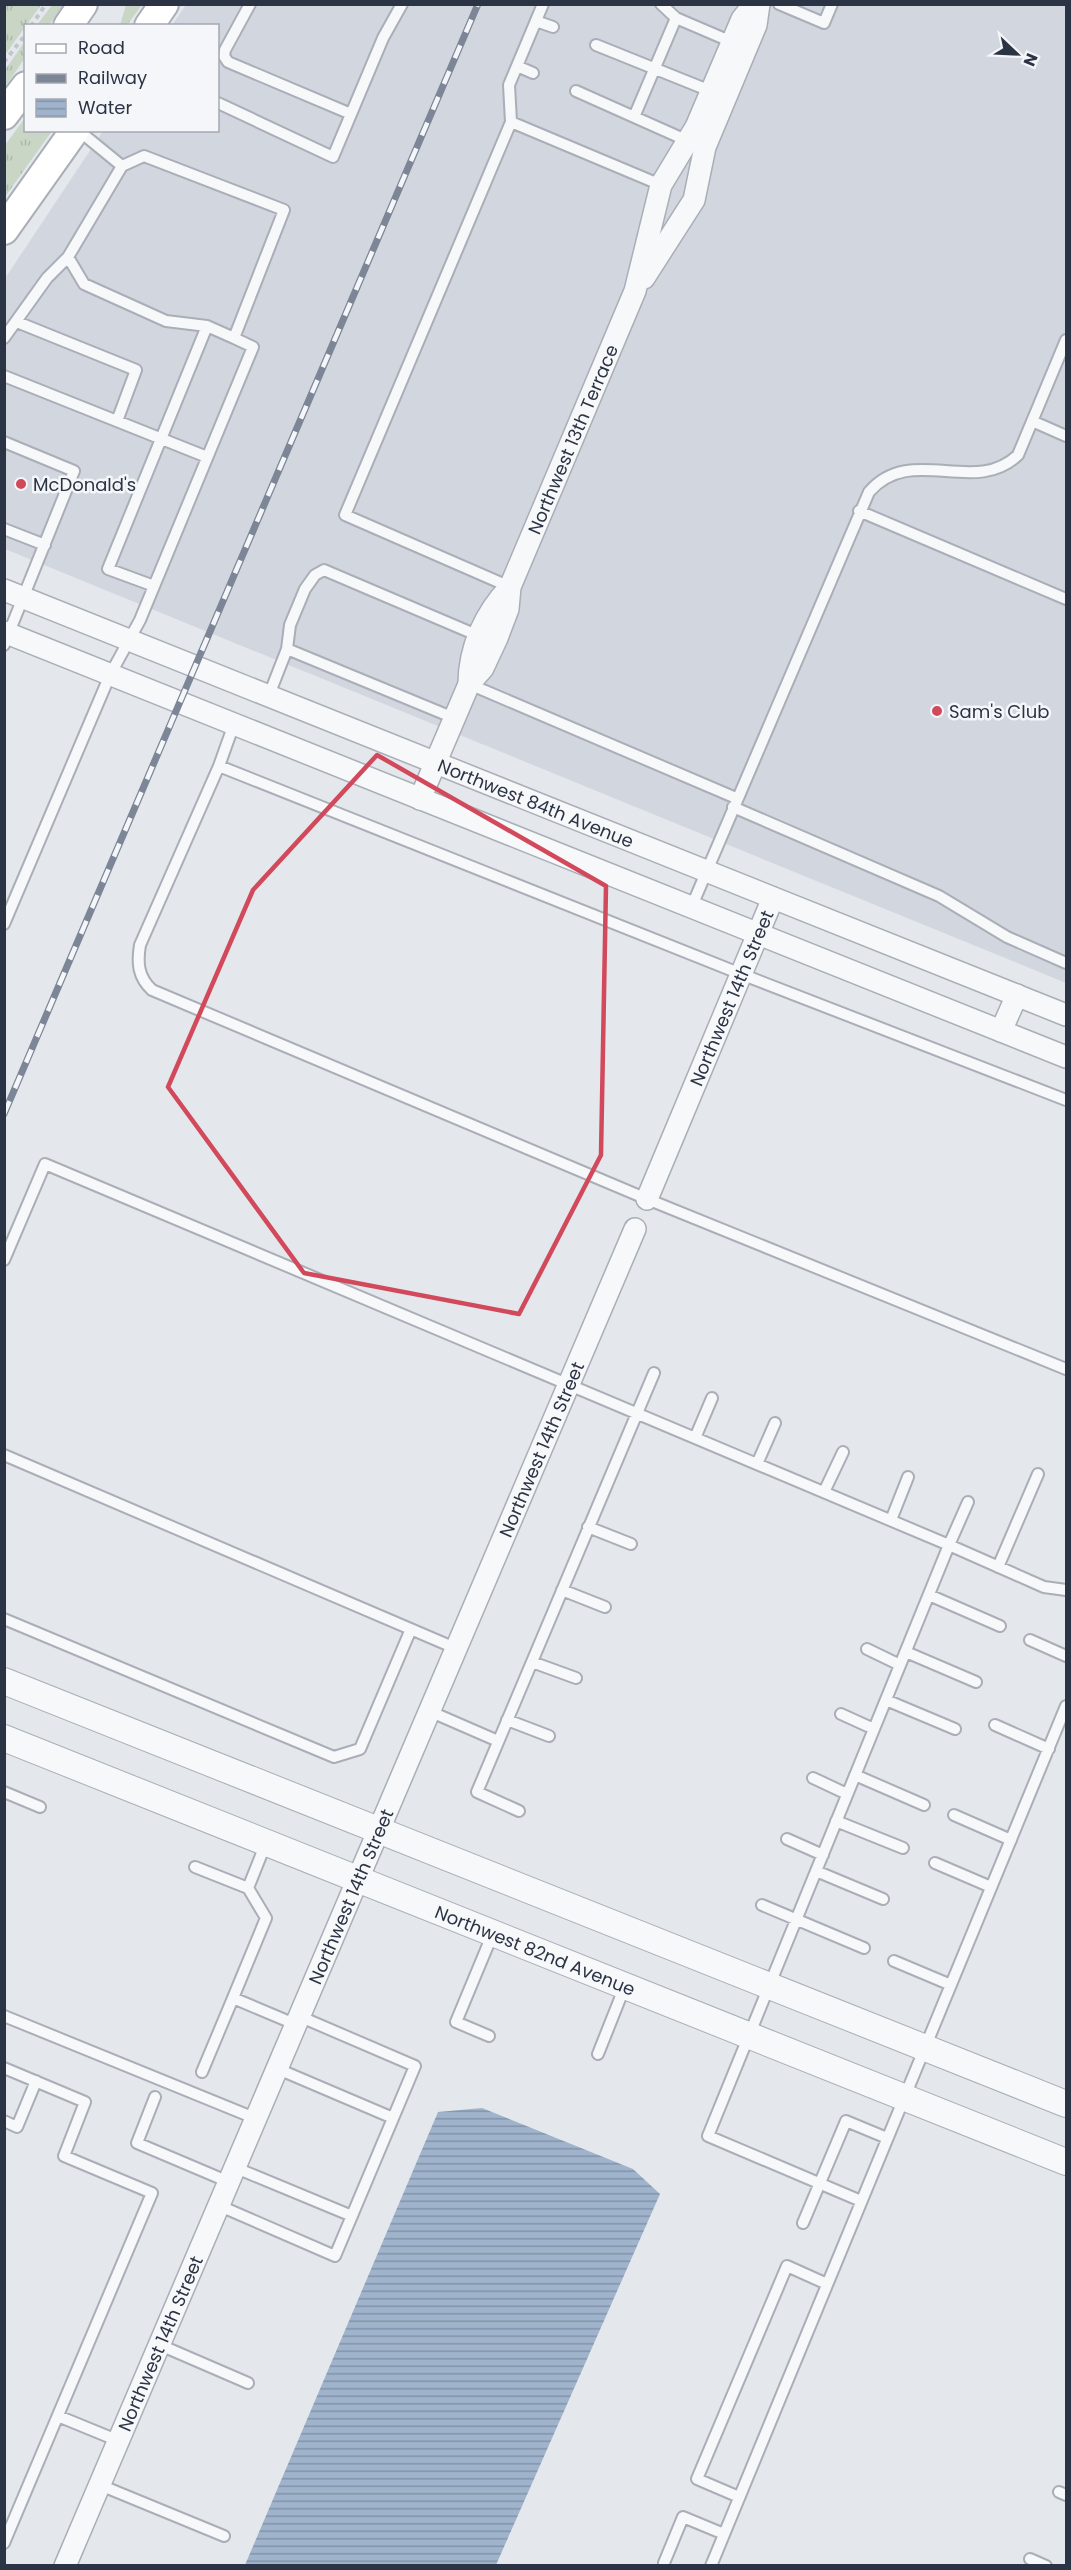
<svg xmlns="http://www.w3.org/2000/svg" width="1071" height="2570" font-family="Poppins,sans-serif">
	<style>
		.built { fill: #d2d6de }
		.grass { fill: url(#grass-tufts) }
		.water { fill: url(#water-rules) }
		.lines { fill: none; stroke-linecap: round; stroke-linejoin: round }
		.service-casing { stroke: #a9aeb7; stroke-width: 14 }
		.minor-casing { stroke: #a9aeb7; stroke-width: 24 }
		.tertiary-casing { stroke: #a9aeb7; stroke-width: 28 }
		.secondary-casing { stroke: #a9aeb7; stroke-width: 32 }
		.path { stroke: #c2c5cb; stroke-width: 4; stroke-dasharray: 4.5 4.5; stroke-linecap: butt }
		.service { stroke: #f7f8fa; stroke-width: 10 }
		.minor { stroke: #f7f8fa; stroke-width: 21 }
		.tertiary { stroke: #f7f8fa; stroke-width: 26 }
		.secondary { stroke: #fff; stroke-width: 28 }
		.rail-casing { stroke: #7d8696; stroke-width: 7 }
		.rail { stroke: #f4f6f9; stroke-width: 4.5; stroke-dasharray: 14; stroke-linecap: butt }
		.marked { fill: none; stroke: #d1495b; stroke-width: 4.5; stroke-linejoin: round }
		.poi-dot { fill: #d1495b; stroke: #f4f6f9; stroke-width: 2 }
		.labels { text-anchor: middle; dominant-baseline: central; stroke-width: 5; stroke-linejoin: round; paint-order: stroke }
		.street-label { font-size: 18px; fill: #2b3445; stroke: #f4f6f9 }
		.poi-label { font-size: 18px; fill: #2b3445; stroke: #f4f6f9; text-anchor: start }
	</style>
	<defs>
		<pattern id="grass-tufts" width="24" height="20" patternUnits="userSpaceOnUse" patternTransform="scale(1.5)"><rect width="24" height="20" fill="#c9d6c5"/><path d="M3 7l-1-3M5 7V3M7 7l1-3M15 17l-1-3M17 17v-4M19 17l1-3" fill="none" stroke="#adb8ab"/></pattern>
		<pattern id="water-rules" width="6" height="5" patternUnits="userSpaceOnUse" patternTransform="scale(1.5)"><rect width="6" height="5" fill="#9fb4cc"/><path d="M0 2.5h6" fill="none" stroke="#8293a7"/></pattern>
	</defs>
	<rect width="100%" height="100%" fill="#e4e7ec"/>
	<!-- built -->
	<path class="built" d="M186,5H1066V983L5,549L4,280L103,131L218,130V26L172,25Z"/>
	<!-- grass -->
	<path class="grass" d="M5,4L41,5L5,55L4,5Z
		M52,5H64L49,25H37Z
		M126,5H142L127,25H120Z
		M25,41V58L5,87V70Z
		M25,118L26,130L52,131L5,197V145Z"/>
	<!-- water -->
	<path class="water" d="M482,2108L633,2169L660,2194L496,2565H245L438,2112Z"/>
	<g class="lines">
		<!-- service casing -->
		<g class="service-casing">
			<path id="service" d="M250,4L225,50L224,56L228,62L351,114
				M661,4L676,18L732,42
				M779,4L824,23L832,4
				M536,21L553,27
				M596,45L713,92
				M517,66L533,73
				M576,91L688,141
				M218,103L333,157L383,38L402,4
				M634,117L676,18
				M511,122L509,85L543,4
				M68,257L84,284L166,321L207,326L234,338L284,210L144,156L122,166L78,130
				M17,322L136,370L117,421
				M4,338L47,278L68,257L122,166
				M4,376L207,457
				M1032,421L1066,436
				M4,442L74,471L4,645
				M859,511L1066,599
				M4,529L45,545
				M154,586L108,569L207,326
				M510,587L345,515L511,122L661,185
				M287,649L454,718
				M469,684L736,798
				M269,695L287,649L290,625L305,589L315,575L324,570L479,636
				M234,724L219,766L140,945C137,963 138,977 152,990L647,1199L1066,1369
				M219,766L741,974L1066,1100
				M733,807L939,896L1007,937L1066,963
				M691,908L869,492C911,443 974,497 1018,455L1066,340
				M4,924L110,675L140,620L253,347L234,338
				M4,1260L45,1164L949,1545L708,2136L861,2201
				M695,1438L712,1398
				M4,1455L455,1648
				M757,1464L775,1423
				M824,1492L843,1452
				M968,1502L949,1545L1044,1587L1066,1590
				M891,1520L908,1477
				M588,1527L631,1544
				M998,1567L1038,1474
				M562,1590L605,1607
				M929,1595L1000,1626
				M4,1619L334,1757L360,1749L411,1629
				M1030,1640L1066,1656
				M867,1649L900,1665
				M906,1652L976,1682
				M532,1662L576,1678
				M886,1700L955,1729
				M429,1711L498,1741
				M841,1714L874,1729
				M507,1720L549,1736
				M995,1725L1049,1749
				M855,1775L924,1805
				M813,1778L847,1794
				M4,1792L40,1807
				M519,1811L477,1792L654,1373
				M954,1815L1011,1840
				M836,1821L903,1848
				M787,1839L823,1855
				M266,1843L248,1888L266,1918L233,1998L297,2025
				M935,1863L991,1887
				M195,1867L248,1888
				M816,1871L883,1899
				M762,1905L864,1948
				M894,1961L951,1985
				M4,2016L257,2119
				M489,2036L456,2022L493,1933
				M598,2054L625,1986
				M4,2068L85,2102L64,2156L152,2193L4,2543
				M278,2069L393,2118
				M202,2072L233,1998
				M155,2097L137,2143L229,2182
				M4,2121L17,2127L36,2081
				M236,2168L352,2216
				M220,2206L335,2256L415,2066L301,2017
				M803,2223L846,2121L887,2138
				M160,2345L248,2383
				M58,2416L119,2441
				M100,2485L224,2536
				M1059,2492L1066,2495
				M739,2497L697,2479L787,2266L827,2284
				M1030,2559L1046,2566
				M664,2563L683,2517L724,2534
				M711,2566L1066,1706"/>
		</g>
		<!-- minor casing -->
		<g class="minor-casing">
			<g id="minor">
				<path d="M644,278L694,200L705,147L756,25L759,4"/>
				<path id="s1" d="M4,590L1066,1015"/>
				<path d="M4,632L1066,1057"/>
				<path d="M469,684C469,648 485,613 510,587"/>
				<path id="s2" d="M420,799L469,684L483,668L497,638L508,609L510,587L635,291L661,185L696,127L742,19L754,4"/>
				<path d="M1001,1031L1017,995"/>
				<path id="s3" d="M647,1199L773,898"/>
				<path id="s4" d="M65,2566L635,1229"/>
			</g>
		</g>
		<!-- tertiary casing -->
		<g class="tertiary-casing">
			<g id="tertiary">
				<path d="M4,1681L1066,2104"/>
				<path id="s5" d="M4,1738L1066,2162"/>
			</g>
		</g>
		<!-- secondary casing -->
		<g class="secondary-casing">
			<path id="secondary" d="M68,26L83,4
				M149,26L164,4
				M4,115L26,86
				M4,230L75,130"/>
		</g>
		<!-- path -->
		<path class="path" d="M31,26L46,4
			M4,62L26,34"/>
		<!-- service -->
		<use href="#service" class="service"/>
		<!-- minor -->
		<use href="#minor" class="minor"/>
		<!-- tertiary -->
		<use href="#tertiary" class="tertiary"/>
		<!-- secondary -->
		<use href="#secondary" class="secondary"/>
		<!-- rail casing -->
		<g class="rail-casing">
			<path id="rail" d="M4,1114L478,4"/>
		</g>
		<!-- rail -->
		<use href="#rail" class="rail"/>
	</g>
	<!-- marked area -->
	<path class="marked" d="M377,755L606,886L601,1155L519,1314L304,1273L168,1087L253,890Z"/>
	<!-- markers -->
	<g class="poi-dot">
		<circle cx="21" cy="484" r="6"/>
		<circle cx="937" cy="711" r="6"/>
	</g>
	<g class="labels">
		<!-- street labels -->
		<g class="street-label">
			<text stroke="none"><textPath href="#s2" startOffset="393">Northwest 13th Terrace</textPath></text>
			<text stroke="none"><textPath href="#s1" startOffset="573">Northwest 84th Avenue</textPath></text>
			<text stroke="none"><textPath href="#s3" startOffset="218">Northwest 14th Street</textPath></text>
			<text stroke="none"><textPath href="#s4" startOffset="1214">Northwest 14th Street</textPath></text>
			<text stroke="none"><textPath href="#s4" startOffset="728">Northwest 14th Street</textPath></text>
			<text stroke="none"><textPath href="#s5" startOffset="572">Northwest 82nd Avenue</textPath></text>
			<text stroke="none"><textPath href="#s4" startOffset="242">Northwest 14th Street</textPath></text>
		</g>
		<!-- poi labels -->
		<g class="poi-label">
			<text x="33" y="484">McDonald's</text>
			<text x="949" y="711">Sam's Club</text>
		</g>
	</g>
	<!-- border -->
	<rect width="1071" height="2570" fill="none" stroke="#2b3445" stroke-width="12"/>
	<!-- legend -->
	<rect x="24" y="24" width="195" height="108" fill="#f4f6f9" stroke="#a4a8b1" stroke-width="1.5"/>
	<rect x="36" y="44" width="30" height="9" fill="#ffffff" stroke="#a4a8b1" stroke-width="1.5"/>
	<text x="78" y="54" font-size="18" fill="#2b3445">Road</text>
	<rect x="36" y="74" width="30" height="9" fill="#7d8696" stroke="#a4a8b1" stroke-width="1.5"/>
	<text x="78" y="84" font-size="18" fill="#2b3445">Railway</text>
	<rect x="36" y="99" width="30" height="18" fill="url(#water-rules)" stroke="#a4a8b1" stroke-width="1.5"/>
	<text x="78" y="114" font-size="18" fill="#2b3445">Water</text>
	<!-- north arrow -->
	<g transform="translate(1017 54) rotate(113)" stroke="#f4f6f9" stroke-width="4.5" paint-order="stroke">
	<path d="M0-4.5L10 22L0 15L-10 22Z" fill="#2b3445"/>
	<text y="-9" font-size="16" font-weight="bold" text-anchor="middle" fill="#2b3445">N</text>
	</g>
</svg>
